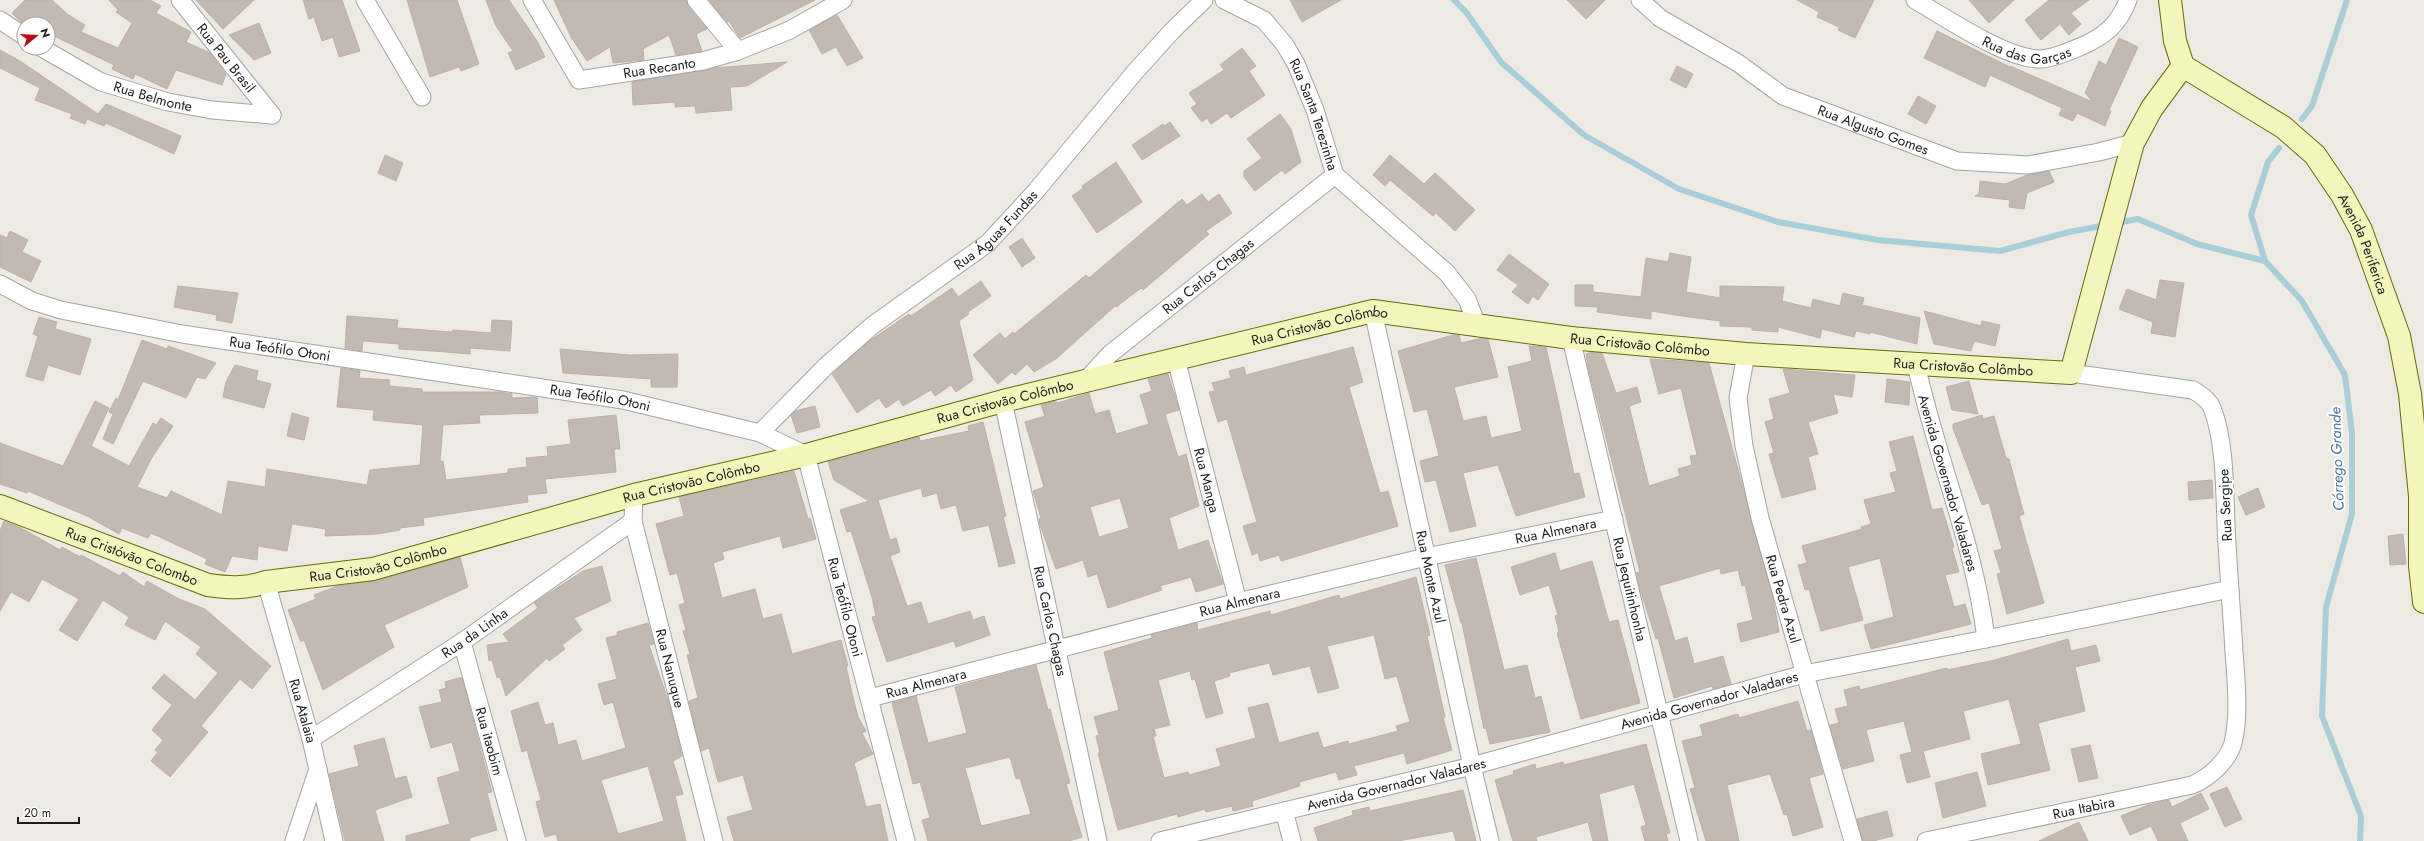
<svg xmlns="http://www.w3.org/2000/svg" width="2424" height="841" font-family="Jost,sans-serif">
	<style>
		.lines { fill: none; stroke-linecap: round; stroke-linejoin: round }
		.stream { stroke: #a6cfd9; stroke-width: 6 }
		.building { fill: #c2b9b3; stroke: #beb0a7; fill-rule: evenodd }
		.street-casing { stroke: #a4a4a4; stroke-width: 19 }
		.secondary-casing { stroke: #656c0b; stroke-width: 24 }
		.street { stroke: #fff; stroke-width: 17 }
		.secondary { stroke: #f4f5ba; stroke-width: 22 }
		.labels { text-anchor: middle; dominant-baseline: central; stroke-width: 4; stroke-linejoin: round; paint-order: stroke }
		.street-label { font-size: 14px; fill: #1d1d1d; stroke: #fff }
		.water-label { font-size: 15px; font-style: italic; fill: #4d799f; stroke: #fff }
	</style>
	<rect width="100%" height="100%" fill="#edeae3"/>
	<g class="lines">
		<!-- stream -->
		<path class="stream" d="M1454,0L1466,12L1501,62L1584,135L1679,189L1778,222L1878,240L2000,251L2069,232L2107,225
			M2302,119L2312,106L2347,0
			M2279,148L2268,162L2251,215L2265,261L2302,301L2345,375L2352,434V514L2326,607L2322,716L2361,816L2360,841
			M2116,223L2138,219L2197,244L2265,261"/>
	</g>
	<!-- building -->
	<path class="building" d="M25,0H52L67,14L85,25L81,32L118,48L132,23L116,12L118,10L109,0H150L161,6L156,13L191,32L186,42L210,53L226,74L222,85L176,70L167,89L135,74L133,79L112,69L114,65L48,33V24L22,23L12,13Z
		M196,0H254L223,29Z
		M303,0H342L360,51L339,57L333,37L322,41L314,17L309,19Z
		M407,0H457L479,64L461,71L459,67L430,77Z
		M486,0H509L537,41L545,57L516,70L508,53L513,51L496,26Z
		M554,0H686L688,6L707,29L696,34L702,51L676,55L669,35L643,49L644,60L613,63L610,47L587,61L571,37Z
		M709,0H815L740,38L729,21L727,22Z
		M1290,0H1341L1302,22Z
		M1567,0H1605L1586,19Z
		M1797,0H1874L1855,38L1838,30L1839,27L1817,17L1819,12Z
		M1969,0H2014L1989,23Z
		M2049,0H2089L2071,13L2081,24L2069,35L2060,24L2041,40L2025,20Z
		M837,15L863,58L847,66L836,47L822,54L809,30Z
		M259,23L271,53L254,60L229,35Z
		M1937,31L2012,68L2010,66L2093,102L2085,93L2099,61L2106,65L2119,38L2138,47L2109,110L2111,111L2105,126L2077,113L2073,121L2059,115L2062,108L1990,75L1985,87L1924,58Z
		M1242,48L1256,66L1249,71L1265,95L1231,118L1227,113L1211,124L1207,118L1202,122L1191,108L1197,104L1189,93L1224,70L1220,65Z
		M0,50L20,61L98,114L106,104L181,136L174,154L106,123L104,126L87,119L85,124L70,118L72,114L35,100L40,88L0,68Z
		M787,62L747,86L730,87L732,110L696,113L695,106L675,107V102L633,105L632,82L714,68Z
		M1677,66L1693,74L1686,88L1670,80Z
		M1918,96L1936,106L1926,124L1908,114Z
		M1280,114L1291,129L1301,162L1285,174L1282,170L1255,191L1244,177V171L1262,158L1247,139Z
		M1170,122L1180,136L1142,160L1132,145L1163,124L1164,126Z
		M385,155L403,163L396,181L378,173Z
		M1390,155L1424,184L1435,173L1475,210L1455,231L1436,213L1433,216L1390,180L1385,186L1373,175Z
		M1116,162L1142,202L1097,233L1072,196L1083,188L1082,186Z
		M2049,171L2054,182L2027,193L2024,209L2009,207L2010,200L1975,196L1979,194L1980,181L2005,184L2027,175Z
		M1202,194L1208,202L1219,194L1232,213L1206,231L1209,234L1143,290L1141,288L1116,307L1115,306L1057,358L1034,372L1027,364L1015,375L1012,372L998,384L973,355L1000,333L1005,339L1013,332L1014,334L1086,275L1089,278L1182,199L1187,205Z
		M10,231L28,240L22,252L41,261L31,282L0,267V235L7,238Z
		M1022,238L1035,258L1022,267L1009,247Z
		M1670,253L1691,257L1686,292L1720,298V286L1784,287L1782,301L1811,308L1813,299L1840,306L1843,293L1864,298L1862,305L1920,318L1917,344L1870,332V334L1856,331L1854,337L1822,329L1820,338L1778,327V332L1752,330V327L1720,326V321L1682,316L1651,311V319L1597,312L1598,307L1575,306V285H1593V292L1641,297L1646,258L1668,262Z
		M1509,254L1549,284L1538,300L1533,296L1528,304L1512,292L1518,285L1497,270Z
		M2160,280L2184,283L2175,337L2151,333L2153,322L2119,309L2127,289L2156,300Z
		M981,281L991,296L968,312L969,314L959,321L973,380L956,392L951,385L935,396L931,390L903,406L899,399L886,408L879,398L857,413L832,374L868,342L909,314L911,316L952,288L958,297Z
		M178,286L238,293L232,323L216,320L217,315L174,307Z
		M1924,311L1981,326L1982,321L2000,325L1995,346L1974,341L1971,351L1934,344Z
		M347,316L398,320L397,328L452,332L453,330L491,333L492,320L512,321L510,351L470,348V354L433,351L399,349V344L363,341L362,351L345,348Z
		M39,317L57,322L55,329L91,339L80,375L48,365L43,381L26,376L38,336L33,334Z
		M1453,335H1459L1461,343L1482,338L1488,339L1498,377L1454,387L1463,421L1486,416L1491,438L1522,431L1508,367L1532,361L1529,346L1546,347L1574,474L1579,473L1585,497L1516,516L1498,465L1463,473L1476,526L1450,532L1436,480L1425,482L1420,461L1439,456L1427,409L1414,412L1398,351Z
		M142,340L167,349L168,346L216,363L205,379L197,377L186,398L143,381L113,444L103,439L113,414L109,412L116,398L118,400Z
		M1353,347L1363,382L1349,387L1380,493L1388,491L1398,526L1281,561L1279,555L1260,561L1258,553L1252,555L1243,526L1257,522L1227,419L1218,422L1209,392L1215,391L1212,383L1231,378L1229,371L1244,367L1246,375Z
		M560,349L629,355L678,354L677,387H651V379L563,373Z
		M1592,352L1602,353L1616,393L1637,387L1641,402L1629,406L1649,486L1680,476L1678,469L1692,465L1690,456L1697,455L1681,388L1659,394L1650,359L1709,363L1773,598L1779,632L1741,642L1737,624L1753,620L1745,585L1742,586L1738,570L1721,574L1720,568L1659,586L1675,641L1687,637L1694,664L1723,656L1731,684L1713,689L1712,686L1674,698L1658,638L1656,639L1641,592L1636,573L1640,572L1588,367L1586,354Z
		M235,365L258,371L256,380L271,384L264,408L223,397L226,382Z
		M341,368L360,371L359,378L390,380L389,386L422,389V392H501L512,394V398L537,397L538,413L479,415L480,423L443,425L440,461H443L446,480L508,473V469L527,467L526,458L548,456L547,447L571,444L568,420L616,415L620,449H614L616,472L545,479L547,493L527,495L528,502L423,518L424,525L400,528V530L377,534L325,536L326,529L292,524L287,551L258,546L257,560L232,556L225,572L205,564L207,559L151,533L148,538L122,528L119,534L89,517L28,491L27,493L0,484V443L63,466L95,401L109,408L91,446L129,466L153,423L156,425L161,418L173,426L151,459L137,487L167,498L171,491L222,515L228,481L265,487L267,469L367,485L370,470L420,465L423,425L373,420L374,410L337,407Z
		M1783,369L1855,375L1852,397L1833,394L1838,413L1808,422L1818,454L1808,457L1816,489L1782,498L1769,454L1774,453L1765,422L1774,419L1769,399L1790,393Z
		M1168,374L1179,410L1165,414L1178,457L1186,454L1199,506L1169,518L1178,550L1208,540L1223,584L1196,592L1191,577L1160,586L1162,590L1108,608L1097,574L1088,577L1083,560L1056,569L1039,522V519L1041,518L1033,491L1044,487L1025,422L1045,416L1041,405L1055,401L1058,403L1089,393L1095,414L1109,410L1116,434L1149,424L1140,395L1152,391L1148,379ZM1120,498L1129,528L1099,537L1090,507Z
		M1887,379L1910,382L1909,405L1885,402Z
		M1969,381L1978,414L1952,410L1946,387Z
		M815,406L820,427L797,433L791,415L795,411Z
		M292,413L309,418L304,440L287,436Z
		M1982,415L1983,419L1994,416L2006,458L2009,459L2024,514L2019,516L2044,603L2007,614L1997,574L2001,573L1994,551L2002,549L1989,503L1982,505L1953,428V424Z
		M983,422L1006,516L1003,517L1015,563L999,567L989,525L963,531L956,505L941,509L937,493L923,497L921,488L878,500L890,540L896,538L900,552L890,556L907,606L921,602L928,624L970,611L973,620L984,616L990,635L956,647L954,641L887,662L872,617L876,616L872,597L851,531L847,532L840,510L869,501L834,480L828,462L919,437L920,441L969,431L968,426Z
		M1913,436L1932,510L1942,508L1954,547L1952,548L1959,572L1945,575L1954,607L1965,604L1971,624L1871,649L1864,625L1894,617L1880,558L1848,567L1863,620L1821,631L1809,589L1805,590L1798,565L1807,563L1802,546L1862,529L1861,527L1871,524L1864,500L1896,492L1890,473L1897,471L1889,442Z
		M794,471L808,519L810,518L816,539L783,548L780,536L722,552L724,559L713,563L722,598L755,589L763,619L781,614L792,654L841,640L848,666H846L851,689L858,717L866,731L862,733L873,754L854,763L866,807L880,804L888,841H734L727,817L753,810L743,775L718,782L709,748L701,751L689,701L698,698L687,655L690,654L683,631L686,630L679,605L685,603L677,573L670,575L656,524L684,516L679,497Z
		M2212,480L2213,498L2189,500L2188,482Z
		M2258,488L2265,507L2246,515L2238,497Z
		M4,521L21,528L60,550L62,547L80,557L81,555L120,576L123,572L144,587L147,581L179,599L205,609L271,666L252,689L240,679L201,726L208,732L170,777L151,761L158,752L155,750L163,740L152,730L172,705L152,688L164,674L195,700L218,673L196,654L201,647L165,621L155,640L125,625L129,617L103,600L77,641L59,630L79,599L42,579L29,602L11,592L0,611V531Z
		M2403,534L2406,564L2390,565L2388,536Z
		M1555,553L1560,571L1592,561L1609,622L1618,620L1640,703L1581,719L1557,633L1559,632L1555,616L1558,615L1549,585L1520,595L1511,567Z
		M460,557L468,587L384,625L394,647L323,690L304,640L301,642L288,610L316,599L314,595L337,586L376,581Z
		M1476,558L1504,670L1527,665L1535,698L1541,696L1550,732L1490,744L1486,728L1484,729L1462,623H1461L1445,565Z
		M602,566L611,601L574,618L582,630L562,645L565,649L549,661L547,658L506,696L500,677L497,678L492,660L489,661L487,645L509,642L503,634L538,608L534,603L583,571Z
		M1416,577L1430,635L1427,636L1445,717L1443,718L1452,750L1407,764L1404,753L1354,766L1357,775L1339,780L1336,772L1299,782L1300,786L1252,801L1253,806L1233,811L1232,806L1206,812L1205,809L1178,817L1177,814L1118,830L1098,753H1100L1096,736L1099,735L1094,717L1119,710L1104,652L1152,638L1151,635L1197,623L1198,630L1270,611L1271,615L1339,595L1340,599ZM1374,635L1385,679L1397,676L1410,722L1396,726L1398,731L1349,744L1348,741L1323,748L1318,732L1279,743L1268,703L1248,708L1256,738L1216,749L1221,766L1189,775L1188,772L1164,778L1153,736H1156L1154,729L1170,725L1158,680L1190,671L1192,680L1195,679L1206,718L1223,713L1214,681L1230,676L1229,673L1269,663L1273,675L1310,666L1318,693L1339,688L1327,646Z
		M648,623L654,644L649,645L670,706L682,756L673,761L683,794L675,796L686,841H558L556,834L545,837L536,802L541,800L527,750L522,752L511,711L538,702L545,725L553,723L558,745L576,740L582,761L626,748L613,702L604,705L598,684L617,679L606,638L618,635L617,632ZM648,766L664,821L618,834L601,780Z
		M2068,639L2071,651L2096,645L2100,661L2075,667L2085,711L2038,723L2050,770L1988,785L1981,754L2021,744L2009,699L1963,711L1970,739L1923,751L1930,777L1907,783L1900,755L1912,752L1904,721L1866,730L1874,761L1843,769L1830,725L1839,723L1835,709L1848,706L1844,690L1859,686L1860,690L1947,668V670L1995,660Z
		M1036,665L1048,710L1050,709L1056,731L1070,783L1066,784L1082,837L1069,841H928L922,820L930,818L920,782L913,784L892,703L916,696L928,743L967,733L955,687ZM1010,757L1016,779L1020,778L1031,814L981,826L965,768Z
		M458,678H462L492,792L487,793L497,830L469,838L470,841H406V836L450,824L437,778L460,771L452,742L431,748L419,707L442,702L439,690L446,688L445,682Z
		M1798,701L1807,731L1811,730L1823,774L1809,778L1823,827L1793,836L1787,814L1784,815L1770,774L1727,785L1739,841H1706L1690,789L1695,788L1682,741L1703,736L1700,725L1738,714L1739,718Z
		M384,738L395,779L406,776L412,797L375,810L384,841H345L329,774L359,766L354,746Z
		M1646,744L1670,833L1666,834L1668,841H1645L1641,827L1646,825L1634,784L1599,794L1608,841H1593L1588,822L1536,837L1537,841H1513L1495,780L1514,774L1513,771L1535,764L1536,769L1563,762L1564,765Z
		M2090,745L2098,778L2079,782L2071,749Z
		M1977,772L1986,806L1943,818L1935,783Z
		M2227,787L2242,819L2225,827L2210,794Z
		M1463,790L1476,841H1456L1453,831L1398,841H1318L1314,828L1353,815L1352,811L1369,807L1370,811Z
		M2201,793L2209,809L2180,823L2188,841H2158L2151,826L2130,835L2121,816L2148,805L2169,800L2172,807Z
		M1887,811L1893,836L1873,841H1863L1857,819Z
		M2079,822L2088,841H2039Z"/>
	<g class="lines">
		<!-- street casing -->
		<g class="street-casing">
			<g id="street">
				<path id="s1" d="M180,0L272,115"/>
				<path d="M365,0L422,97"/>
				<path id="s2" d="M532,0L579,80L703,61L738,51L790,30L843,0"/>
				<path d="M696,0L738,51"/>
				<path id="s3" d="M1224,0L1264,20L1285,45L1296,64L1315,110L1335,175L1447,273L1467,299L1477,325"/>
				<path id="s4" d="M1640,0L1660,18L1738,63L1783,96L1957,161L2028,165L2099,152L2133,143"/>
				<path id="s5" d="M1915,0C1945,17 2007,60 2041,59C2055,58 2070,51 2082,46C2105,36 2119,24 2128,0"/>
				<path d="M0,20L24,36"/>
				<path id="s6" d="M42,48L101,82L168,102L212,110L272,115"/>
				<path id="s7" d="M0,284L32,301L61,310L182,334L623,400L760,433L806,455L906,841"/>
				<path id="s8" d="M1373,311L1472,766L1490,841"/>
				<path id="s9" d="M1571,338L1689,841"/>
				<path id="s10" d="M1746,354L1738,398L1744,446L1760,518L1853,841"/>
				<path id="s11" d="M1176,359L1238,602"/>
				<path id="s12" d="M1085,381L1110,354L1335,175"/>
				<path id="s13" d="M1003,401L1098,841"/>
				<path id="s14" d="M760,433L826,366L873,325L988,243L1035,192L1135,72L1172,31L1204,0"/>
				<path id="s15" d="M634,495L633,521L714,841"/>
				<path id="s16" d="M266,582L311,739L334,841"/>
				<path d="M1986,639L2230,589"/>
				<path id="s17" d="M462,642L517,841"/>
				<path id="s18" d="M870,698L1238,602L1426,557L1614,519"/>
				<path id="s19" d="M311,739L462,642L633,521"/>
				<path d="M1284,811L1292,841"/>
				<path d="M294,841L318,769"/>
				<path id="s20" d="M1160,841L1472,766L1804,674L1986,639C1975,545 1936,457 1916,364"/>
				<path id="s21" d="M1926,841L2192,785C2209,778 2228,761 2233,743C2240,714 2236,681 2234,652C2232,616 2229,580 2227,543C2224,503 2227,445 2212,408C2209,400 2200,394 2193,390L2071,373"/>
			</g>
		</g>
		<!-- secondary casing -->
		<g class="secondary-casing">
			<g id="secondary">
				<path id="s22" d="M2170,0L2175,41L2183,66L2283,127L2315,155L2342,195L2361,230L2399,336L2410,394L2420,496V566L2424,602"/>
				<path id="s23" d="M0,506L208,585C229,588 245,589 266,582L373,569L634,495L806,455L1003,401L1373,311L1571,338L1746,354L2071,373L2133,143L2152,108L2183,66"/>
			</g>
		</g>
		<!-- street -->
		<use href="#street" class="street"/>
		<!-- secondary -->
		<use href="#secondary" class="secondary"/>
	</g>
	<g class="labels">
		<!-- street labels -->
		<g class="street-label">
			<text stroke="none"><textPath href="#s5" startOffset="125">Rua das Garças</textPath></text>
			<text stroke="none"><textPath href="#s1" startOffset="74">Rua Pau Brasil</textPath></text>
			<text stroke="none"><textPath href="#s2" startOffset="174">Rua Recanto</textPath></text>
			<text stroke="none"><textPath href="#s6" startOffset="122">Rua Belmonte</textPath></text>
			<text stroke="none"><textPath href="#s3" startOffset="153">Rua Santa Terezinha</textPath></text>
			<text stroke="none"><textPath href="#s4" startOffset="269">Rua Algusto Gomes</textPath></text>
			<text stroke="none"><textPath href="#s14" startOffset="312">Rua Águas Fundas</textPath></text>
			<text stroke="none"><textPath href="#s22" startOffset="329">Avenida Periferica</textPath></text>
			<text stroke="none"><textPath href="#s12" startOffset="162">Rua Carlos Chagas</textPath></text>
			<text stroke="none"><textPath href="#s23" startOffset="1367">Rua Cristovão Colômbo</textPath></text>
			<text stroke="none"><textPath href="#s23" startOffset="1691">Rua Cristovão Colômbo</textPath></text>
			<text stroke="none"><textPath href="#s7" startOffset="289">Rua Teófilo Otoni</textPath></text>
			<text stroke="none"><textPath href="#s23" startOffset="2015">Rua Cristovão Colômbo</textPath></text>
			<text stroke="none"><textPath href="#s7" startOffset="613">Rua Teófilo Otoni</textPath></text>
			<text stroke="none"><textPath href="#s23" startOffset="1043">Rua Cristovão Colômbo</textPath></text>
			<text stroke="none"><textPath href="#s11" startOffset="125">Rua Manga</textPath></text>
			<text stroke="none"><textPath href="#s23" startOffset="719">Rua Cristovão Colômbo</textPath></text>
			<text transform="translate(1948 483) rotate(74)">Avenida Governador Valadares</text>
			<text transform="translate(2225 505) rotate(-93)">Rua Sergipe</text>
			<text stroke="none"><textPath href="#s18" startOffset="706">Rua Almenara</textPath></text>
			<text stroke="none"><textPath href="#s23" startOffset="141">Rua Cristóvão Colombo</textPath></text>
			<text stroke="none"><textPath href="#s23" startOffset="395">Rua Cristovão Colômbo</textPath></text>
			<text stroke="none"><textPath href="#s8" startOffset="272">Rua Monte Azul</textPath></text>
			<text stroke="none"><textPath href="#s9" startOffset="258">Rua Jequitinhonha</textPath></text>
			<text stroke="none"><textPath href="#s10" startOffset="251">Rua Pedra Azul</textPath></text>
			<text stroke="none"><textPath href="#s18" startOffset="382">Rua Almenara</textPath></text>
			<text stroke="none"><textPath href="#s7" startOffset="985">Rua Teófilo Otoni</textPath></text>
			<text stroke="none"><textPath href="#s13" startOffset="225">Rua Carlos Chagas</textPath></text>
			<text stroke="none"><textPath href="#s19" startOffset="195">Rua da Linha</textPath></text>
			<text stroke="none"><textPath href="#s15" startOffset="178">Rua Nanuque</textPath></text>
			<text stroke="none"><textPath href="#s18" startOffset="58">Rua Almenara</textPath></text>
			<text stroke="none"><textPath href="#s20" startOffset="567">Avenida Governador Valadares</textPath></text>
			<text stroke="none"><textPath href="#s16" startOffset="134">Rua Atalaia</textPath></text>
			<text stroke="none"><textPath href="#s17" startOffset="103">Rua itaobim</textPath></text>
			<text stroke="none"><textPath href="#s20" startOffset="243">Avenida Governador Valadares</textPath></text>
			<text stroke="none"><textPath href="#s21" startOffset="161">Rua Itabira</textPath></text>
		</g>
		<!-- water labels -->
		<g class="water-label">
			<text transform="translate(2337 459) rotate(-92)">Córrego Grande</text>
		</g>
	</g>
	<!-- north arrow -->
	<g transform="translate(36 36) rotate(72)"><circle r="19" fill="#ffffff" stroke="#a5a5a5"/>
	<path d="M0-3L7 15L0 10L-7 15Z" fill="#bd0d13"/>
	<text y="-6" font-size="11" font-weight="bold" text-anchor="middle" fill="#1d1d1d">N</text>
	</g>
	<!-- scale -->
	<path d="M18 817v6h61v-6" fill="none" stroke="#1d1d1d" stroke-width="2"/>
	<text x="24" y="817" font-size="12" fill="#1d1d1d" stroke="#ffffff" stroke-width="3" paint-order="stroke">20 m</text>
</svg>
